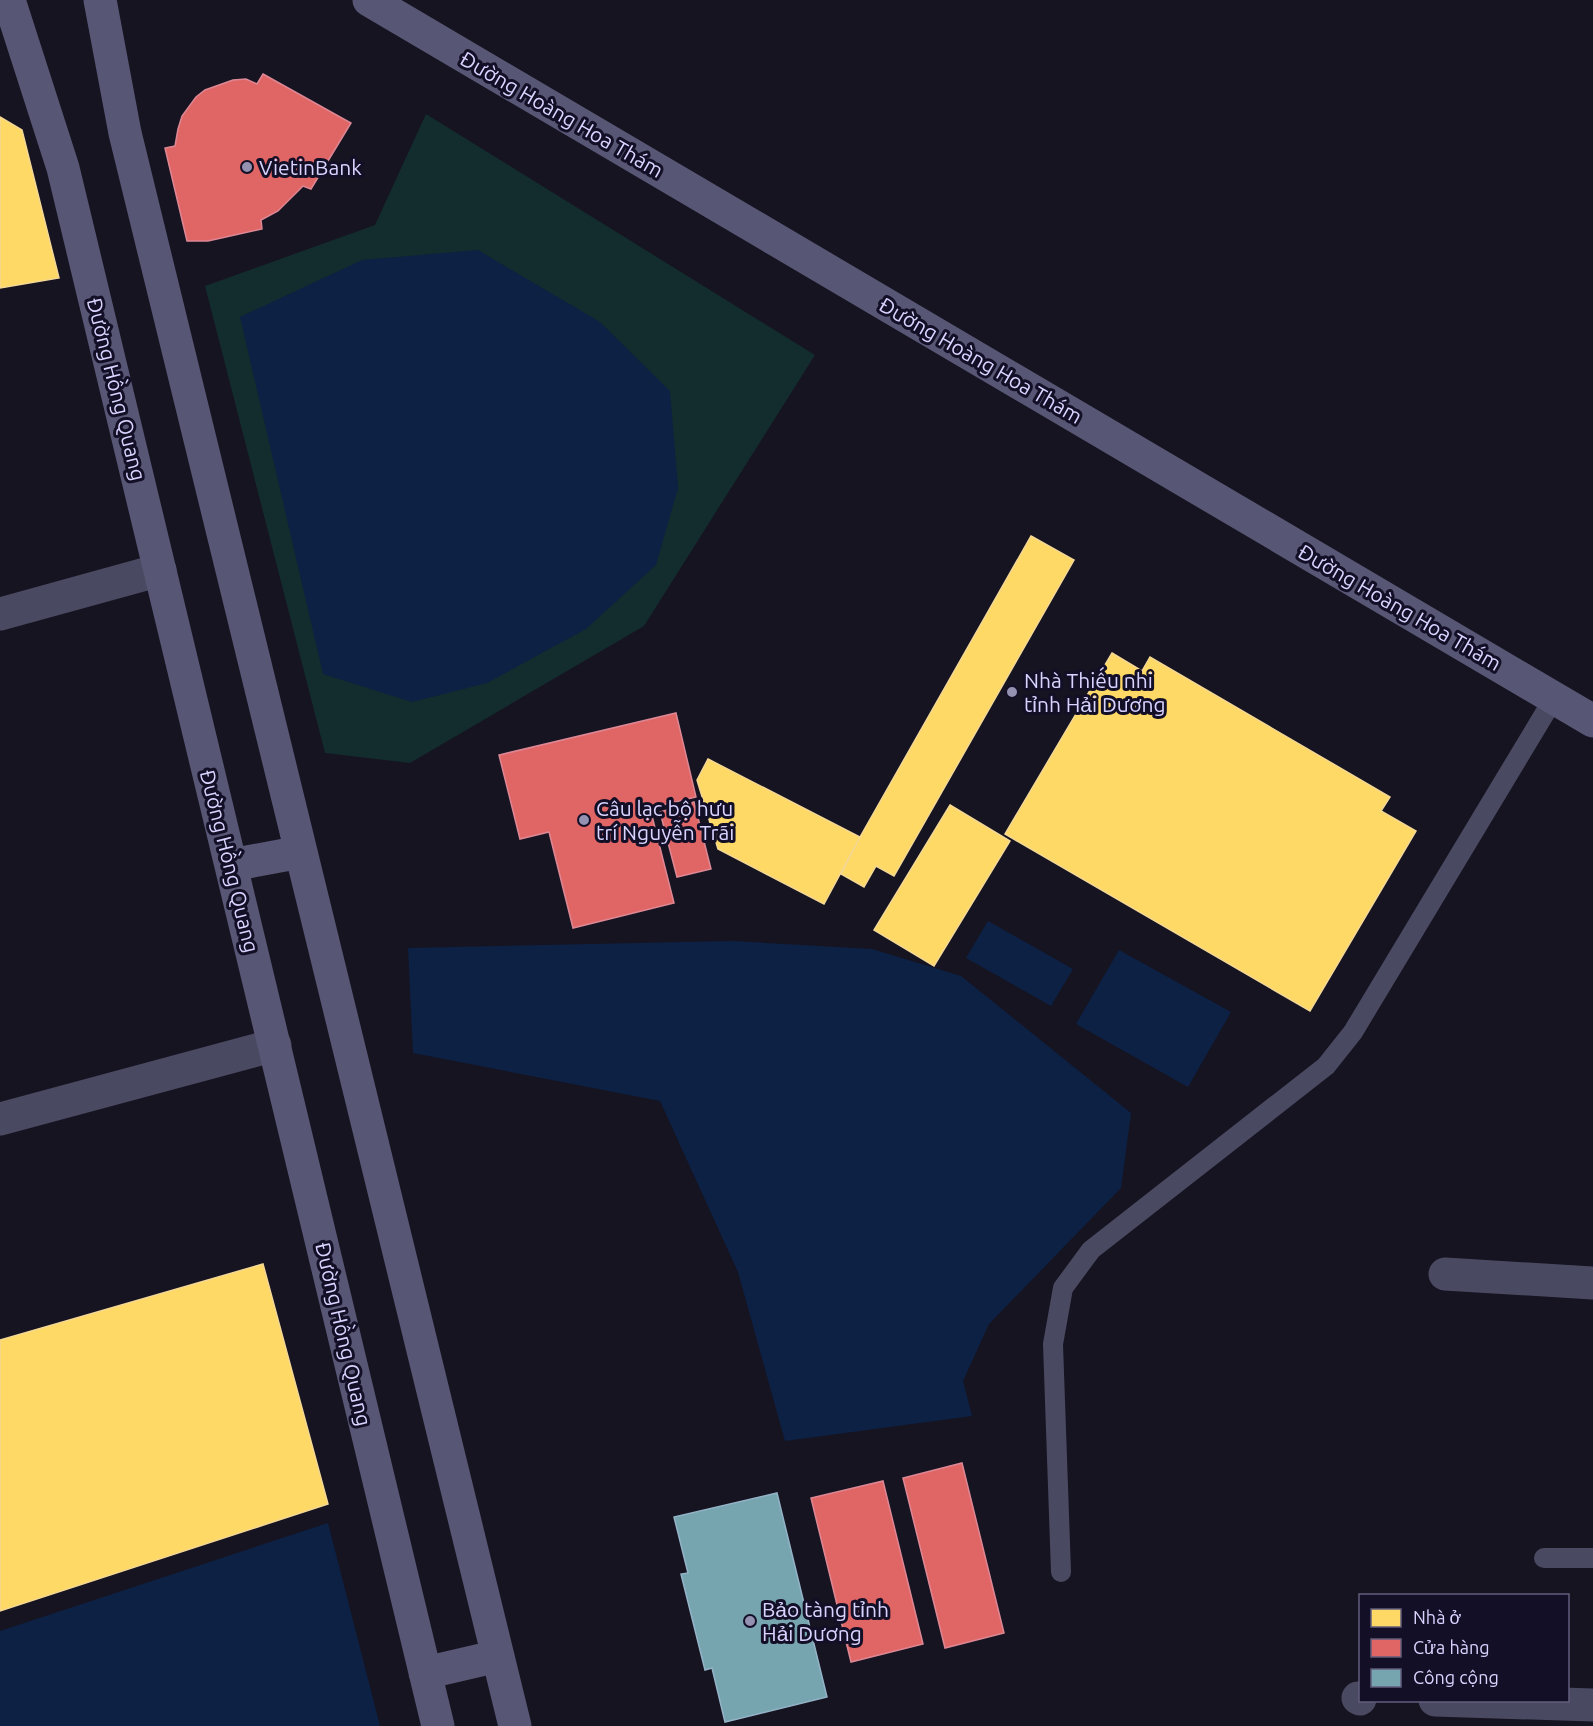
<svg xmlns="http://www.w3.org/2000/svg" width="1593" height="1726" font-family="Ubuntu,sans-serif">
	<style>
		.green { fill: #132c2d }
		.water { fill: #0d2144 }
		.homes { fill: #ffd966; stroke: #f4d894; stroke-width: 1.5 }
		.shops { fill: #e06666; stroke: #de8794; stroke-width: 1.5 }
		.public { fill: #76a5af; stroke: #94b3c7; stroke-width: 1.5 }
		.lines { fill: none; stroke-linecap: round; stroke-linejoin: round }
		.lane { stroke: #4a4962; stroke-width: 20 }
		.street { stroke: #4a4962; stroke-width: 33 }
		.secondary { stroke: #575674; stroke-width: 33 }
		.poi-dot { fill: #9591b1; stroke: #130f26; stroke-width: 2 }
		.labels { text-anchor: middle; dominant-baseline: central; stroke-width: 6; stroke-linejoin: round; paint-order: stroke }
		.street-label { font-size: 21px; fill: #d9d4ff; stroke: #130f26 }
		.poi-label { font-size: 21px; fill: #d9d4ff; stroke: #130f26; text-anchor: start }
	</style>
	<rect width="100%" height="100%" fill="#161421"/>
	<!-- green -->
	<path class="green" d="M426,114L815,355L644,626L410,763L325,753L205,286L375,225Z"/>
	<!-- water -->
	<path class="water" d="M478,250L600,322L670,391L678,488L656,565L586,629L487,683L412,702L323,674L240,317L362,260Z
		M988,921L1073,969L1051,1006L966,958Z
		M733,941L872,949L961,976L1131,1113L1121,1188L989,1324L963,1381L972,1416L785,1441L738,1272L660,1101L413,1053L408,948Z
		M1119,950L1231,1012L1188,1087L1076,1024Z
		M328,1523L380,1726H0V1631Z"/>
	<!-- homes -->
	<path class="homes" d="M0,117L22,130L59,278L0,288Z
		M1031,536L1074,560L894,876L876,866L864,887L841,874L860,837Z
		M1112,653L1142,671L1150,657L1390,797L1381,811L1416,831L1310,1011L1005,834Z
		M708,759L860,837L824,904L718,849L697,780Z
		M950,805L1010,841L934,966L874,930Z
		M263,1264L328,1504L0,1611V1340Z"/>
	<!-- shops -->
	<path class="shops" d="M263,74L351,123L311,189L303,186L278,211L261,220L262,229L208,241H187L165,148L175,146L178,129L182,116L196,97L205,90L233,80L246,79L257,84Z
		M676,713L696,797L650,808L674,903L573,928L549,832L520,839L499,755Z
		M694,802L711,869L677,877L660,812Z
		M962,1463L1004,1633L945,1648L903,1478Z
		M883,1481L923,1644L851,1662L811,1498Z"/>
	<!-- public -->
	<path class="public" d="M777,1493L827,1697L725,1722L712,1668L705,1670L681,1574L688,1573L674,1517Z"/>
	<g class="lines">
		<!-- lane -->
		<path class="lane" d="M1544,1558H1593
			M1061,1572L1053,1344L1063,1288L1091,1250L1326,1066L1353,1032L1554,698"/>
		<!-- street -->
		<path class="street" d="M0,614L160,570
			M0,1119L275,1045
			M1445,1274L1593,1283
			M1358,1698L1360,1699
			M1435,1700L1593,1705"/>
		<!-- secondary -->
		<path class="secondary" d="M9,0L63,168L438,1726
			M100,0L125,133L515,1726
			M369,0L1593,721
			M231,865L301,852
			M425,1673L498,1656"/>
	</g>
	<!-- markers -->
	<g class="poi-dot">
		<circle cx="247" cy="167" r="6"/>
		<circle cx="1012" cy="692" r="6"/>
		<circle cx="584" cy="820" r="6"/>
		<circle cx="750" cy="1621" r="6"/>
	</g>
	<g class="labels">
		<!-- street labels -->
		<g class="street-label">
			<text transform="translate(562 114) rotate(30)">Đường Hoàng Hoa Thám</text>
			<text transform="translate(981 360) rotate(30)">Đường Hoàng Hoa Thám</text>
			<text transform="translate(117 389) rotate(76)">Đường Hồng Quang</text>
			<text transform="translate(1400 607) rotate(30)">Đường Hoàng Hoa Thám</text>
			<text transform="translate(230 861) rotate(76)">Đường Hồng Quang</text>
			<text transform="translate(344 1334) rotate(77)">Đường Hồng Quang</text>
		</g>
		<!-- poi labels -->
		<g class="poi-label">
			<text x="259" y="167">VietinBank</text>
			<text x="1024" y="680">Nhà Thiếu nhi<tspan x="1024" dy="24">tỉnh Hải Dương</tspan></text>
			<text x="596" y="808">Câu lạc bộ hưu<tspan x="596" dy="24">trí Nguyễn Trãi</tspan></text>
			<text x="762" y="1609">Bảo tàng tỉnh<tspan x="762" dy="24">Hải Dương</tspan></text>
		</g>
	</g>
	<!-- legend -->
	<rect x="1359" y="1594" width="210" height="108" fill="#130f26" stroke="#625e7d" stroke-width="1.5"/>
	<rect x="1371" y="1609" width="30" height="18" fill="#ffd966" stroke="#625e7d" stroke-width="1.5"/>
	<text x="1413" y="1624" font-size="18" fill="#d9d4ff">Nhà ở</text>
	<rect x="1371" y="1639" width="30" height="18" fill="#e06666" stroke="#625e7d" stroke-width="1.5"/>
	<text x="1413" y="1654" font-size="18" fill="#d9d4ff">Cửa hàng</text>
	<rect x="1371" y="1669" width="30" height="18" fill="#76a5af" stroke="#625e7d" stroke-width="1.5"/>
	<text x="1413" y="1684" font-size="18" fill="#d9d4ff">Công cộng</text>
</svg>
